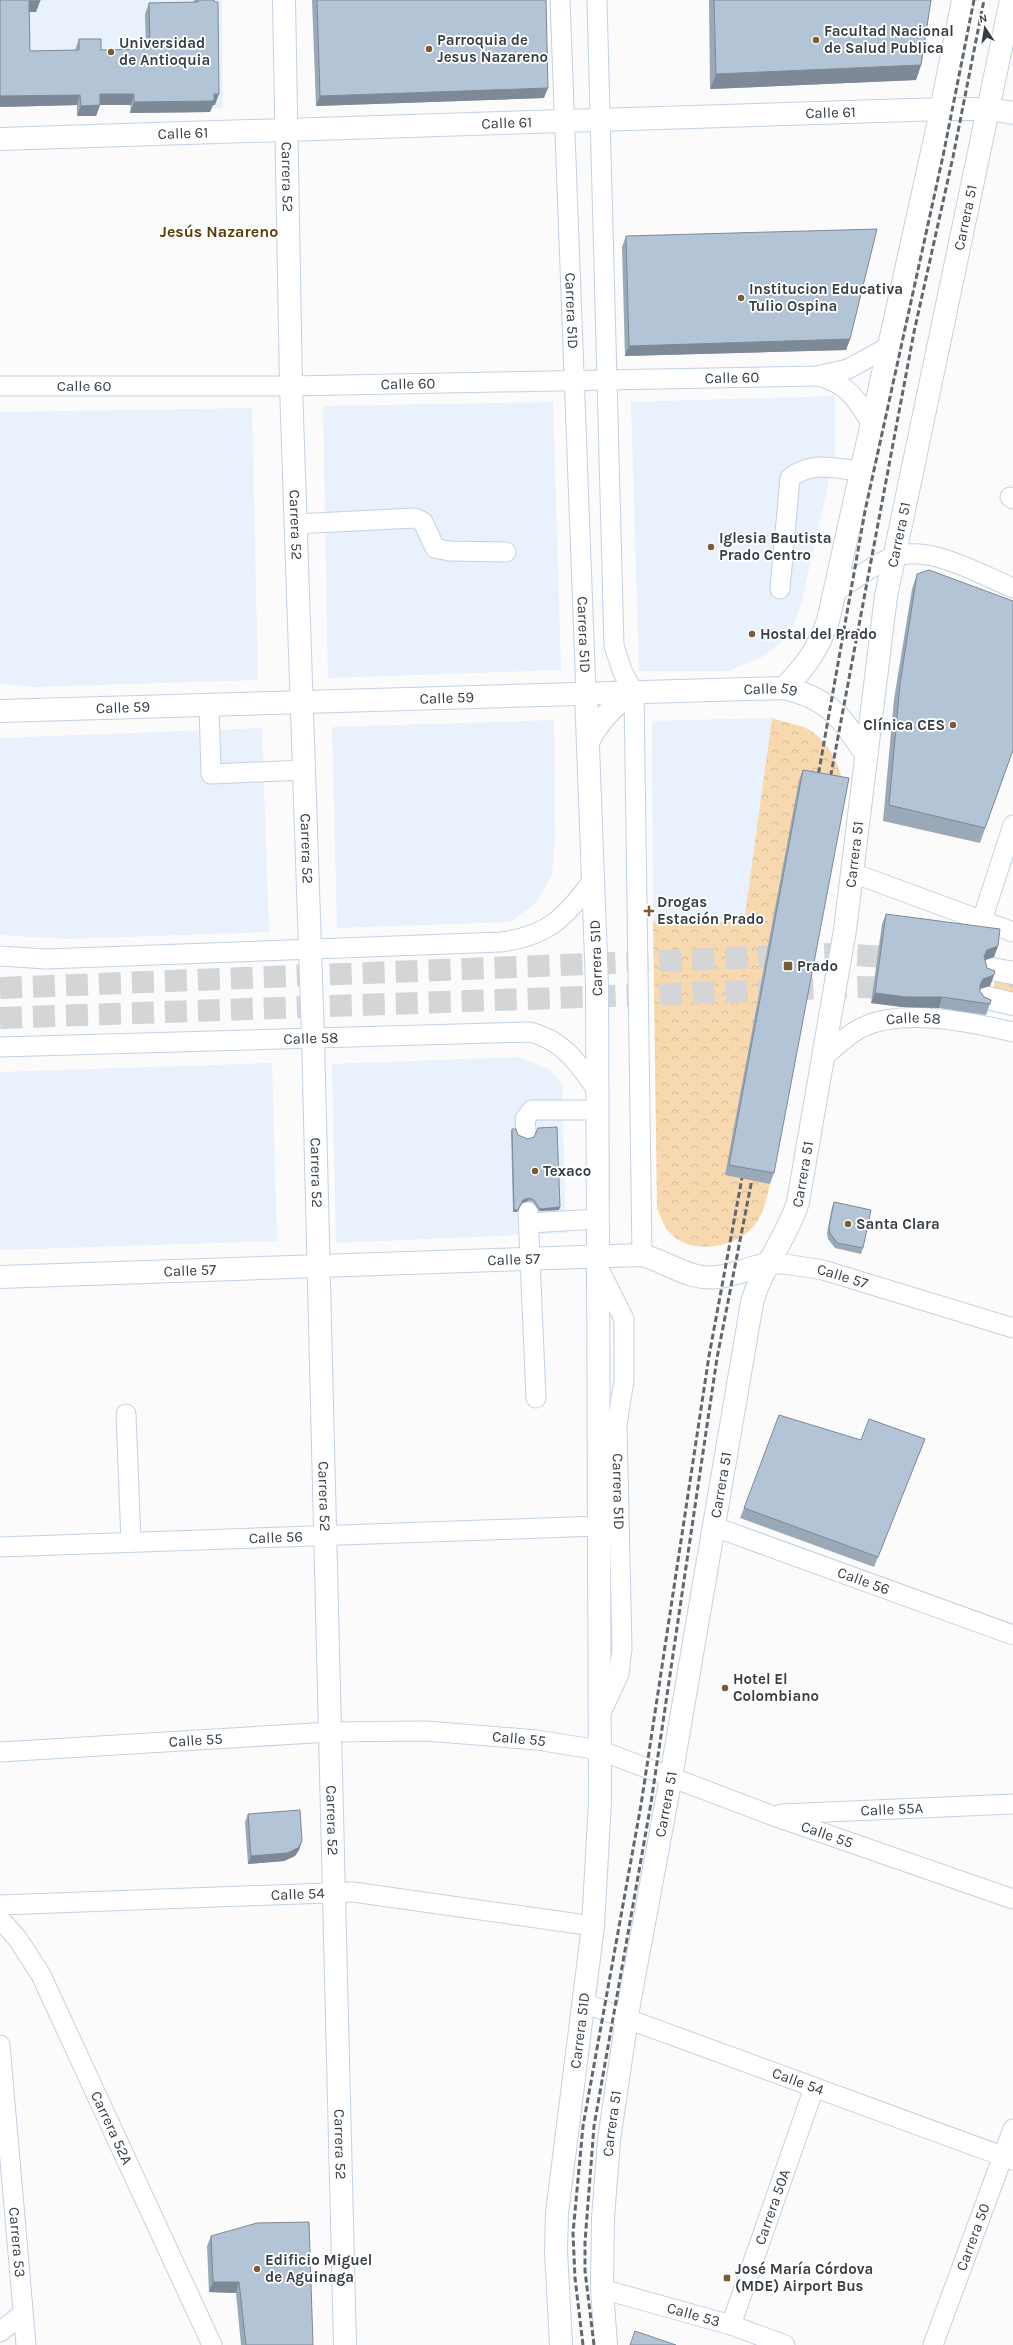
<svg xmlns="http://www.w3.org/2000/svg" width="1013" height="2345" font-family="Karla,sans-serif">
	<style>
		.built { fill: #e8f1fc }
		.grass { fill: url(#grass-tufts) }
		.park { fill: url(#park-crowns) }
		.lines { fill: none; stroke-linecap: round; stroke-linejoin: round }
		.major-tunnel { stroke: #d4d5d7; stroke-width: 22; stroke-dasharray: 22 11; stroke-linecap: butt }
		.minor-casing { stroke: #c1d2e5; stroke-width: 21 }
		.major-casing { stroke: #c1d2e5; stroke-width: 24 }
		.minor { stroke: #fff; stroke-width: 19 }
		.major { stroke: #fff; stroke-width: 22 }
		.rail { stroke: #61676c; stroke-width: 3; stroke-dasharray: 6 3; stroke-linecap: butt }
		.wall { fill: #9aa9b8 }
		.shaded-wall { fill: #7d8996 }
		.building { fill: #b3c4d6; stroke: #7d8996 }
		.poi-dot { fill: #7b5b31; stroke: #fff; stroke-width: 1.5 }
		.labels { text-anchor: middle; stroke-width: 3.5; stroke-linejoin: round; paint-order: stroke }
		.poi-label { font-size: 15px; font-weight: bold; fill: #373e45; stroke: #fff; text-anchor: start }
		.street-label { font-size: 15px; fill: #373e45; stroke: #fff }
		.neighbourhood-label { font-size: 16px; font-weight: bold; fill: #5d3c03; stroke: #fff }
	</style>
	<defs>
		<pattern id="grass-tufts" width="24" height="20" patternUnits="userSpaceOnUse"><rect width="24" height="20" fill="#f8d8af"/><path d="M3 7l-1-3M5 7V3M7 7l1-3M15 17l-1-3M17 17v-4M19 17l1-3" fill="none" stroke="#d5ba98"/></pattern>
		<pattern id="park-crowns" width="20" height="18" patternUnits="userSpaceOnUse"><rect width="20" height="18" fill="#f8d8af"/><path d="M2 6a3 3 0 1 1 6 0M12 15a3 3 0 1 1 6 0" fill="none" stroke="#d5ba98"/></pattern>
	</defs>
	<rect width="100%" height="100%" fill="#fbfbfb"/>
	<path class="built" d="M0,0h222l1,108 -12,1 -1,3h-14l-8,-7v8h-14l-1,-8h-8v8h-14l-1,-8 -7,8h-13v-8h-34v11h-19l-1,-11 -76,2z
		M835,396v58l-33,147 -12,35 -28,21 -34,14h-89l-8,-269z
		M553,402l8,268 -233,8 -5,-272z
		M252,408l6,272 -221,7 -37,-3v-272z
		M772,718l-28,204h-91l-1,-201z
		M554,720l1,115 -3,40 -16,28 -26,19 -173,6 -5,-201z
		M262,728l7,204 -202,7 -67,-4v-197z
		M518,1057l31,12 13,15 4,149 -230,10 -4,-179z
		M272,1063l5,178 -277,9v-178z"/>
	<path class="grass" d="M995,979l18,4v11l-20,-4z"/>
	<path class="park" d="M772,718c11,4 26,6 36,11 22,13 31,36 37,60l-75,395c-4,16 -7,35 -21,47 -18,17 -58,23 -77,4 -8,-8 -11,-17 -15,-27l-4,-286h91z"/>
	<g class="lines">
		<path class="major-tunnel" d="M0,988l832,-34 76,4
			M0,1018l858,-31 44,1"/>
		<g class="minor-casing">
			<g id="minor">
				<path id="s1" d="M560,0l26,693"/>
				<path d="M597,0l17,646 9,27 11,19 8,563"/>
				<path d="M818,376c31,9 37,21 53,47"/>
				<path id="s2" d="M0,386h291l526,-10 31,-7 40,-22"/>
				<path d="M1010,497l3,2"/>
				<path d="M295,524l120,-6 8,4 12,26 14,3 57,1"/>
				<path d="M780,589l10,-111c23,-18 44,-9 71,-7"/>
				<path d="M835,592c16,-10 42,-30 58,-35 37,-13 86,17 120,31"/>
				<path d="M209,705l2,69 93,-4"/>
				<path d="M853,873l160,59"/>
				<path d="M982,920l31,-95"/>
				<path d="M0,956l46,3 455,-17c47,-6 65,-25 92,-62"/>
				<path id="s3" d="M0,1047l530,-15c33,8 49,32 67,58"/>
				<path id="s4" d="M824,1057c12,-11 24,-23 39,-30 41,-19 107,-5 150,5"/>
				<path d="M526,1131l-1,-12 7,-9h66"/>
				<path d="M528,1212l8,186"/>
				<path d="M529,1223l69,-4"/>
				<path id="s5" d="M768,1264h17l38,6 190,58"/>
				<path id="s6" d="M599,1269l25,50v61l-7,45 5,224 -3,25 -19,41"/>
				<path d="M126,1414l5,128"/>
				<path id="s7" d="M715,1527l298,108"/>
				<path id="s8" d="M0,1547l599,-21"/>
				<path id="s9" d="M0,1752l330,-20 96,-1 111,9 62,10 172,65 242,84"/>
				<path id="s10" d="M781,1814l232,-10"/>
				<path id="s11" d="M0,1905l353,-13 240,34"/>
				<path id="s12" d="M0,1919l17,19 24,37 171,370"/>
				<path id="s13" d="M584,2003l429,157"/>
				<path id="s14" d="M0,2045l26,300"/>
				<path id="s15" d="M602,2289l129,36 54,20"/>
				<path id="s16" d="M731,2325l83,-237"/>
				<path d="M0,2332l22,-18"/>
				<path id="s17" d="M933,2345l80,-216"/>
			</g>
		</g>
		<g class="major-casing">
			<g id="major">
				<path id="s18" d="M284,0l7,386 22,651 32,1308"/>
				<path id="s19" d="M0,139l942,-30h47l24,4"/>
				<path d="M784,688c22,-22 33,-37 44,-67l109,-491 26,-130"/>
				<path id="s20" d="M0,711l784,-23c46,11 56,28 82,66"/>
				<path d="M588,742c11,-22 25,-37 46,-50"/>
				<path d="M992,969l21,4"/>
				<path d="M988,998l25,6"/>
				<path id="s21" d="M0,1277l642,-22c26,7 48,26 76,22 17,-2 33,-10 50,-13"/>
				<path id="s22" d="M561,2345l-5,-94 1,-38 36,-287 7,-125 -3,-816 -11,-292"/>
				<path id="s23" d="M606,2345l-4,-56 1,-71 6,-78 20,-136 42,-227 81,-474c9,-36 35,-65 46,-101l47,-272 41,-334 125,-596"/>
			</g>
		</g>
		<use href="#minor" class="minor"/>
		<use href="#major" class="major"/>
		<path class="rail" d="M817,782l48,-271 78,-355 31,-156
			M829,785l85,-453 39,-175 31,-157
			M583,2345l-8,-67 -2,-45 10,-107 58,-321 68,-449 35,-189
			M594,2345l-9,-74v-29l9,-116 57,-323 66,-445 37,-189"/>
	</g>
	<path class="wall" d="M0,0l40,1 -4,11h-7l1,39 45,-1 4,-11 22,11 45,-1 -1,-35 4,-11 45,-1v-2h20l1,105h-2l-3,7 -80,1 1,-8h-31l-4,11h-19v-11l-77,2z
		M312,0h234l-2,98 -228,8z
		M709,0h222l-10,65 -5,15 -206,9z
		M626,236l224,103 -4,11 -221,6 -3,-109z
		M917,574l96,176 -33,93 -97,-22 11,-122 18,-110z
		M803,770l-29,403 -4,11 -45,-9 74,-395z
		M886,914l112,32 -4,11 -9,3 2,8 7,7 -4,11 -10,3v2l4,6 6,7 -4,11 -47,-7 -37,-1 -31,-4 11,-79z
		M512,1129l6,6 41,75 -20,1 -6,-9 -5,-1 -6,2 -5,9h-4l-2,-80z
		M834,1202l29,46 -2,6 -26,-6 -7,-9 -1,-6 5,-26z
		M925,1439l-51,128 -134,-49 4,-10 117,-68z
		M248,1814l54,27 -3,9 -4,6 -11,5 -36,3 -3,-42z
		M211,2236l102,109h-72l-5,-52 -27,-1 -2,-46z"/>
	<path class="shaded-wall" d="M29,1h11l-4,11h-11z
		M921,65l-5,15 -206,9 6,-15z
		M548,88l-4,10 -228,8 4,-10z
		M100,94h34l-3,11h-35z
		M214,94h5l-4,11h-2l-3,7 -80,1 4,-11z
		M80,95l-3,10 -77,2v-11z
		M100,105l-4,11h-19l4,-10z
		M850,339l-4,11 -221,6 4,-10z
		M998,946l-4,11 -11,4 1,-5 3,-6z
		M994,975l-4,11 -11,3 1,-4 3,-6z
		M875,993l67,4 -3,11 -37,-1 -31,-4z
		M529,1198l-1,3 -6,2 -5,9h-4l1,-2 9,-10z
		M560,1207l-1,3 -20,1 1,-2z
		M302,1841l-3,9 -4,6 -11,5 -36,3 3,-8z
		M213,2282h26l-3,11 -27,-1z"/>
	<path class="building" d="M0,0h40v1h-11l1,50 49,-1v-11h22v11l49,-1 -1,-46 49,-1v-2h16v2h4l1,92h-5v7l-80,1v-8h-34v11l-19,1 -1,-11 -80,1z
		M317,0h229l2,88 -228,8z
		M714,0h217l-10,65 -205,9z
		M877,229l-27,110 -221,7 -3,-110z
		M929,570l84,31v149l-28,78 -96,-23 11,-121 17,-110z
		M803,770l46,8 -75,395 -45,-8z
		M886,914l114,15 -2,17 -11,4 -3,6 3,12 8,3 -1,4 -11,4 -3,6v6l4,6 7,3 -1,4 -48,-7h-36l-31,-4z
		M557,1127l3,80 -20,2 -6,-9 -5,-2 -6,2 -5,10h-4l-2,-81h4l2,6 10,4 6,-2 4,-9z
		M834,1202l37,8 -8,38 -26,-5 -7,-10 -1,-6z
		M779,1415l82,25 8,-21 56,20 -47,118 -134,-49z
		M300,1810l2,31 -4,7 -11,5 -36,3 -3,-42z
		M309,2222l4,123h-67l-7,-63h-26l-2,-46 46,-13z
		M635,2331l41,14h-46z"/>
	<g class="poi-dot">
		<circle cx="816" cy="40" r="4"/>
		<circle cx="429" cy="49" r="4"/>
		<circle cx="111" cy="52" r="4"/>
		<circle cx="741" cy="298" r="4"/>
		<circle cx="711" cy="547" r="4"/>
		<circle cx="752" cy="634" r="4"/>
		<circle cx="953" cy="725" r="4"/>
		<path d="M647 905h4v4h4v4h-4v4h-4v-4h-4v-4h4z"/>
		<rect x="783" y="961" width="10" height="10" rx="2"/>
		<circle cx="535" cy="1171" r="4"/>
		<circle cx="848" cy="1224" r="4"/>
		<circle cx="725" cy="1688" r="4"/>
		<circle cx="257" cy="2269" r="4"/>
		<rect x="723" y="2274" width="8" height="8" rx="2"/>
	</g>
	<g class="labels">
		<g class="poi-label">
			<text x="824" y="36">Facultad Nacional<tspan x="824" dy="17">de Salud Publica</tspan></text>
			<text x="437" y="45">Parroquia de<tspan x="437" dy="17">Jesus Nazareno</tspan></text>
			<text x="119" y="48">Universidad<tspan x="119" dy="17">de Antioquia</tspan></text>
			<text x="749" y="294">Institucion Educativa<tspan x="749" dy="17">Tulio Ospina</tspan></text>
			<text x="719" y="543">Iglesia Bautista<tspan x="719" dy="17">Prado Centro</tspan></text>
			<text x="760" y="639">Hostal del Prado</text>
			<text x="945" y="730" text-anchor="end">Clínica CES</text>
			<text x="657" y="907">Drogas<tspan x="657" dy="17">Estación Prado</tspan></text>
			<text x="797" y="971">Prado</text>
			<text x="543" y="1176">Texaco</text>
			<text x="856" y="1229">Santa Clara</text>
			<text x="733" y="1684">Hotel El<tspan x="733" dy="17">Colombiano</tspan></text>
			<text x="265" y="2265">Edificio Miguel<tspan x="265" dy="17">de Aguinaga</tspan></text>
			<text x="735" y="2274">José María Córdova<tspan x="735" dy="17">(MDE) Airport Bus</tspan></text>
		</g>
		<g class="street-label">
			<text dy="5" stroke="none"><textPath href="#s19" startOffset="831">Calle 61</textPath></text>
			<text dy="5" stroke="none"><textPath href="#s19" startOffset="507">Calle 61</textPath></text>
			<text dy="5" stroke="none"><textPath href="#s19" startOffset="183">Calle 61</textPath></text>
			<text dy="5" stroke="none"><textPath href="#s18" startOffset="177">Carrera 52</textPath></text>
			<text dy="5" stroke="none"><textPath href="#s23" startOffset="2165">Carrera 51</textPath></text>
			<text dy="5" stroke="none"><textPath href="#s1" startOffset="311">Carrera 51D</textPath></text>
			<text dy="5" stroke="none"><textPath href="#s2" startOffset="732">Calle 60</textPath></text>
			<text dy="5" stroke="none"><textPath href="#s2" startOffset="408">Calle 60</textPath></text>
			<text dy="5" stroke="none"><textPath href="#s2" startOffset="84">Calle 60</textPath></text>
			<text dy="5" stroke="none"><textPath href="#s18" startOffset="525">Carrera 52</textPath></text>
			<text dy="5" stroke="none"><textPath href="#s23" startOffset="1841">Carrera 51</textPath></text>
			<text dy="5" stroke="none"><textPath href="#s1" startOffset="635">Carrera 51D</textPath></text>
			<text dy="5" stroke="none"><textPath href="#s20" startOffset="771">Calle 59</textPath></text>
			<text dy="5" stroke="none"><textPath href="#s20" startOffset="447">Calle 59</textPath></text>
			<text dy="5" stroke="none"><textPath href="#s20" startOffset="123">Calle 59</textPath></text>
			<text dy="5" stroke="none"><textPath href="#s18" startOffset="849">Carrera 52</textPath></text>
			<text dy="5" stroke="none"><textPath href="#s23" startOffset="1518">Carrera 51</textPath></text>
			<text transform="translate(596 958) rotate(-92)" y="5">Carrera 51D</text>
			<text dy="5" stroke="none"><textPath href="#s4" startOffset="101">Calle 58</textPath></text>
			<text dy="5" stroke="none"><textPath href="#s3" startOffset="311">Calle 58</textPath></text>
			<text dy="5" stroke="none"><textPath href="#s18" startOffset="1173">Carrera 52</textPath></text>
			<text dy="5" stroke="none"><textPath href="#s23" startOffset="1194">Carrera 51</textPath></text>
			<text dy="5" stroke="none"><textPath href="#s21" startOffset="514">Calle 57</textPath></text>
			<text dy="5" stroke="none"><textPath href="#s21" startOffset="190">Calle 57</textPath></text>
			<text dy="5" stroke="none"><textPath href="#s5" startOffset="76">Calle 57</textPath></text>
			<text dy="5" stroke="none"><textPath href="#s23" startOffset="870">Carrera 51</textPath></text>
			<text dy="5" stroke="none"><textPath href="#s6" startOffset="229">Carrera 51D</textPath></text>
			<text dy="5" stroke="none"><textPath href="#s18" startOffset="1497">Carrera 52</textPath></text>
			<text dy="5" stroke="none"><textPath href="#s8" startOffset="276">Calle 56</textPath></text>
			<text dy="5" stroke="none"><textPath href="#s7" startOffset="158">Calle 56</textPath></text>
			<text dy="5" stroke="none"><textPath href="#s9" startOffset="520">Calle 55</textPath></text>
			<text dy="5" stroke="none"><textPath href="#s9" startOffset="196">Calle 55</textPath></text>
			<text dy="5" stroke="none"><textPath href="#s23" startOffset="546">Carrera 51</textPath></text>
			<text dy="5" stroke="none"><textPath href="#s10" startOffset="111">Calle 55A</textPath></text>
			<text dy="5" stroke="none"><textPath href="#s18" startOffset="1821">Carrera 52</textPath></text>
			<text dy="5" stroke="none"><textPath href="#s9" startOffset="844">Calle 55</textPath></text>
			<text dy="5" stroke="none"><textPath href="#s11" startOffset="298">Calle 54</textPath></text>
			<text dy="5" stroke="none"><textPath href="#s22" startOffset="316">Carrera 51D</textPath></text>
			<text dy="5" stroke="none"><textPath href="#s13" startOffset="228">Calle 54</textPath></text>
			<text dy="5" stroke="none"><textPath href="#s23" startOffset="222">Carrera 51</textPath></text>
			<text dy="5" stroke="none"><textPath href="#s12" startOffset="238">Carrera 52A</textPath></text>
			<text dy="5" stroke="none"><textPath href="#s18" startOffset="2145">Carrera 52</textPath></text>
			<text dy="5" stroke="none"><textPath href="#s16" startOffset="125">Carrera 50A</textPath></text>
			<text dy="5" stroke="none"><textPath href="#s17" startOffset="115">Carrera 50</textPath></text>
			<text dy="5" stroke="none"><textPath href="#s14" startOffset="198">Carrera 53</textPath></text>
			<text dy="5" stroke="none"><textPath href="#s15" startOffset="95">Calle 53</textPath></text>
		</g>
		<g class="neighbourhood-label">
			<text x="219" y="237">Jesús Nazareno</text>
		</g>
	</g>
	<g transform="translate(985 28) rotate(348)" stroke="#ffffff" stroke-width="3" paint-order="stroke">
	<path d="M0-3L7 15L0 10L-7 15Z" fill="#373e45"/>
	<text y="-6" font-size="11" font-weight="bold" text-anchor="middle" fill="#373e45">N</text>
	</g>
</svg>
